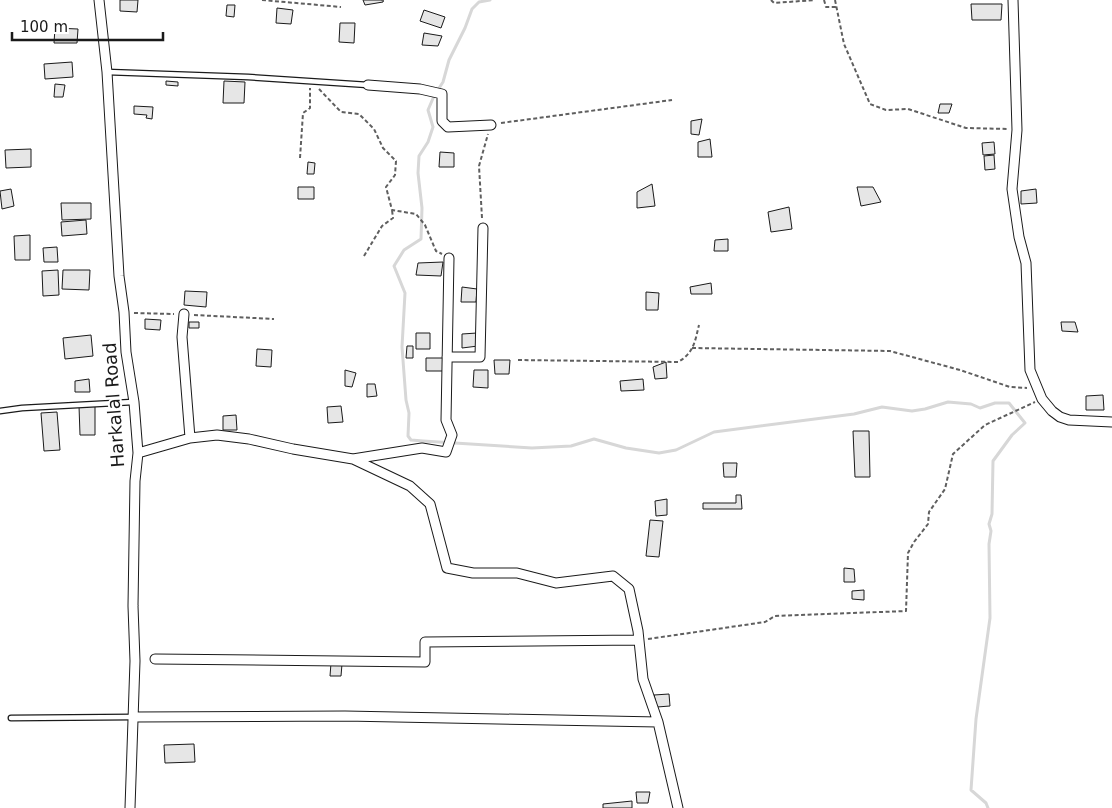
<svg xmlns="http://www.w3.org/2000/svg" width="1112" height="808" font-family="'DejaVu Sans',sans-serif">
	<style>
		.lines { fill: none; stroke-linecap: round; stroke-linejoin: round }
		.stream { stroke: #d7d7d7; stroke-width: 3 }
		.building { fill: #e6e6e6; stroke: #1a1a1a }
		.service-casing { stroke: #1a1a1a; stroke-width: 7 }
		.minor-casing { stroke: #1a1a1a; stroke-width: 11 }
		.path { stroke: #5f5f5f; stroke-width: 2; stroke-dasharray: 4 2.5; stroke-linecap: butt }
		.service { stroke: #fff; stroke-width: 4.5 }
		.minor { stroke: #fff; stroke-width: 9 }
		.labels { text-anchor: middle; stroke-width: 4; stroke-linejoin: round; paint-order: stroke }
		.street-label { font-size: 18px; fill: #1a1a1a; stroke: #fff }
	</style>
	<rect width="100%" height="100%" fill="#fff"/>
	<g class="lines">
		<path class="stream" d="M490,0l-11,2 -7,7 -7,19 -16,32 -6,22 -9,14 -6,14 5,17 -5,15 -9,14 -1,17 4,35 -1,31 -17,11 -10,16 11,27 -3,54 4,53 3,13 -1,23 3,4 12,1 109,7 39,-2 23,-7 32,9 33,5 17,-3 38,-18 140,-18 28,-7 30,4 13,-2 23,-7 23,2 9,4 15,-5h14l16,20 -13,12 -19,26 -1,53 -3,10 2,7 -2,13 1,74 -14,101 -5,71 15,13 2,5"/>
	</g>
	<path class="building" d="M120,0h18l-1,12 -17,-1z
		M363,0h19l1,2 -18,3z
		M971,4h31l-1,16h-29z
		M227,5h8l-1,12 -8,-1z
		M277,8l16,2 -2,14 -15,-1z
		M424,10l21,7 -4,11 -21,-7z
		M340,23h15l-1,20 -15,-1z
		M55,28l23,1 -1,14h-23z
		M424,33l18,3 -4,10 -16,-1z
		M72,62l1,15 -28,2 -1,-15z
		M166,81l12,1v4l-12,-1z
		M224,81l21,1 -1,21h-21z
		M55,84l10,1 -2,12h-9z
		M940,104h12l-3,9h-11z
		M134,106l19,1 -1,12 -6,-1 1,-3 -13,-1z
		M702,119l-3,16 -8,-1v-13z
		M710,139l2,18h-14v-15z
		M994,142l1,12 -12,1 -1,-12z
		M31,149v18l-25,1 -1,-18z
		M440,152l14,1v14h-15z
		M994,155l1,14 -10,1 -1,-14z
		M308,162l7,1 -1,11h-7z
		M652,184l3,22 -18,2v-16z
		M298,187h16v12h-16z
		M857,187h16l8,15 -20,4z
		M11,189l3,17 -12,3 -2,-18z
		M1036,189l1,14 -16,1v-13z
		M61,203h30v16l-29,1z
		M789,207l3,22 -21,3 -3,-20z
		M86,220l1,14 -25,2 -1,-14z
		M30,235v25h-15l-1,-24z
		M728,239v12h-14l1,-11z
		M57,247l1,15h-14l-1,-14z
		M443,262l-2,14 -25,-1 2,-12z
		M58,270l1,25 -16,1 -1,-25z
		M63,270h27l-1,20 -27,-1z
		M711,283l1,11h-21l-1,-7z
		M462,287l15,2 -1,13h-15z
		M185,291l22,1 -1,15 -22,-2z
		M646,292l13,1 -1,17h-12z
		M145,319l16,1 -1,10 -15,-1z
		M189,322h10v6h-10z
		M1061,322h14l3,10 -16,-1z
		M416,333h14v16h-14z
		M477,333l1,13 -16,2v-14z
		M91,335l2,21 -28,3 -2,-21z
		M407,346h6v12h-7z
		M257,349l15,1 -1,17 -15,-1z
		M426,358h20l-1,13h-19z
		M494,360h16l-1,14h-14z
		M666,362l1,16 -12,1 -2,-12z
		M345,370l11,3 -4,14 -7,-1z
		M474,370h14v18l-15,-1z
		M89,379l1,13h-15v-11z
		M643,379l1,11 -23,1 -1,-10z
		M367,384h8l2,12 -10,1z
		M1103,395l1,15h-18v-14z
		M79,406h16v29h-15z
		M341,406l2,16 -15,1 -1,-16z
		M57,412l3,38 -16,1 -3,-38z
		M236,415l1,15h-14v-14z
		M853,431h16l1,46h-15z
		M723,463h14l-1,14h-12z
		M736,495h5l1,14h-39v-6h33z
		M667,499v16l-11,1 -1,-15z
		M650,520l13,1 -4,36 -13,-1z
		M844,568l10,1 1,13h-11z
		M864,590v10l-12,-1v-8z
		M331,663l11,1 -1,12h-11z
		M669,694l1,12 -13,1 -3,-12z
		M194,744l1,18 -30,1 -1,-18z
		M636,792h14l-2,11h-11z
		M632,801v7h-29v-4z"/>
	<g class="lines">
		<g class="service-casing">
			<path id="service" d="M107,72l141,5 120,8
				M0,411l22,-3 111,-6
				M11,718l122,-1"/>
		</g>
		<g class="minor-casing">
			<path id="minor" d="M99,0l8,72 12,204 5,36 2,40 8,50 4,51 -3,28 -2,125 2,55 -5,147
				M1013,0l4,130 -5,59 7,48 7,26 4,107 12,29 10,12 8,6 9,3 43,2
				M368,85l52,4 22,5v27l6,6 43,-2
				M184,314l-2,23 8,101
				M447,357h33l3,-129
				M138,453l52,-15 27,-3 32,4 44,10 60,10 57,27 20,18 17,64 26,5h44l39,10 57,-7 16,13 9,42 5,48 15,43 20,86
				M353,459l69,-11 24,4 6,-17 -6,-15 3,-162
				M155,659l270,3v-20l214,-2
				M133,717l212,-1 313,6"/>
		</g>
		<path class="path" d="M262,0l79,7
			M383,0v2
			M771,0l3,3 41,-3
			M824,0l2,7h10
			M835,0l9,44 26,60 16,6 22,-1 58,19 42,1
			M319,89l22,23 18,2 15,15 9,19 13,13 -1,14 -9,12 6,23 24,4 9,11 11,26 6,3
			M501,123l171,-23
			M300,158l3,-45 7,-5v-20
			M482,218l-3,-52 9,-32
			M364,256l18,-30 11,-8 -1,-8
			M134,313l40,1
			M194,315l80,4
			M692,348l198,3 70,19 50,17 17,1
			M518,360l160,2c16,-9 17,-21 21,-37
			M648,639l117,-17 10,-6 131,-5 2,-58 6,-11 14,-18 1,-12 16,-23 8,-35 32,-29 50,-23"/>
		<use href="#service" class="service"/>
		<use href="#minor" class="minor"/>
	</g>
	<g class="labels">
		<g class="street-label">
			<text transform="translate(114 405) rotate(-94)" y="6">Harkalal Road</text>
		</g>
	</g>
	<path d="M12 32v8h151v-8" fill="none" stroke="#1a1a1a" stroke-width="2.5"/>
	<text x="20" y="32" font-size="15" fill="#1a1a1a" stroke="#ffffff" stroke-width="4" paint-order="stroke">100 m</text>
</svg>
